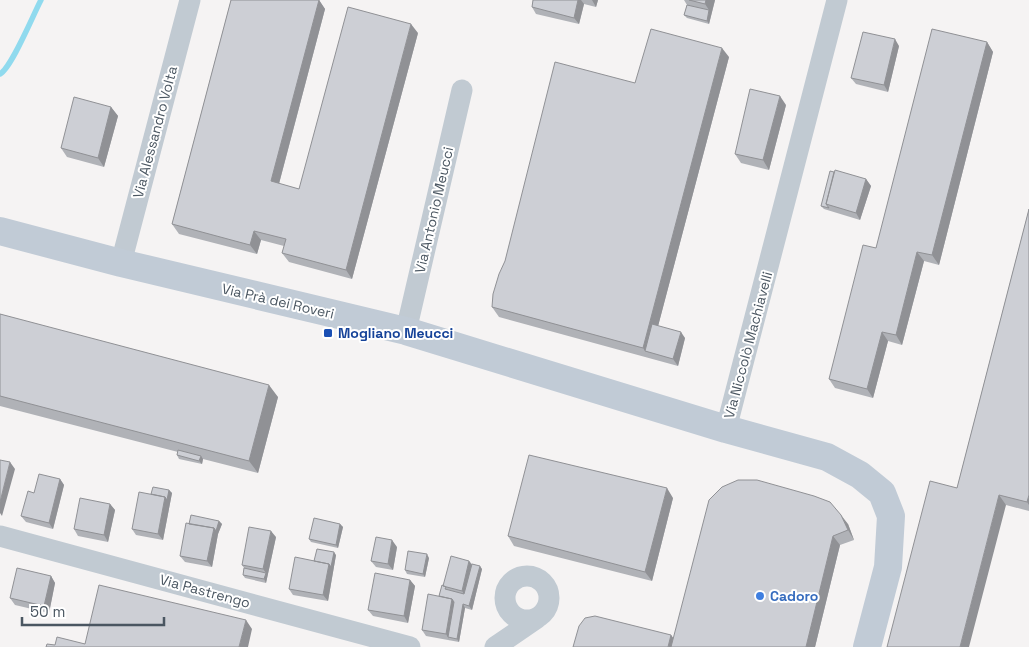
<svg xmlns="http://www.w3.org/2000/svg" width="1029" height="647" font-family="'Space Grotesk',sans-serif">
	<style>
		.lines { fill: none; stroke-linecap: round; stroke-linejoin: round }
		.stream { stroke: #90daee; stroke-width: 5.5 }
		.minor { stroke: #c1cad2; stroke-width: 21 }
		.secondary { stroke: #c1cbd6; stroke-width: 28 }
		.wall { fill: #b0b2b7 }
		.shaded-wall { fill: #909195 }
		.building { fill: #cdcfd5; stroke: #909195 }
		.transit-dot { fill: #1a4fb4; stroke: #fff; stroke-width: 2 }
		.shop-dot { fill: #3f7fe0; stroke: #fff; stroke-width: 2 }
		.labels { text-anchor: middle; stroke-width: 4; stroke-linejoin: round; paint-order: stroke }
		.street-label { font-size: 14px; fill: #4a5661; stroke: #fff }
		.transit-label { font-size: 14px; font-weight: bold; fill: #164399; stroke: #fff; text-anchor: start }
		.shop-label { font-size: 14px; font-weight: bold; fill: #366cbe; stroke: #fff; text-anchor: start }
	</style>
	<rect width="100%" height="100%" fill="#f5f3f3"/>
	<g class="lines">
		<path class="stream" d="M0,74c12,-7 33,-59 41,-74"/>
		<path class="minor" d="M121,263l69,-263
			M406,331l56,-241
			M726,429l111,-429
			M0,536l410,111
			M505 598a22 22 0 1 1 44 0a22 22 0 1 1-44 0Z
			M495,647l42,-29"/>
		<path class="secondary" d="M0,231l121,32 285,68 320,98 101,28 33,18 22,18 9,23 -3,51 -21,80"/>
	</g>
	<path class="wall" d="M231,0h88l6,9 -46,175 20,5 119,-156 -66,246 -63,-17 -7,-9 2,-7 -23,-6 -4,14 -78,-20 -7,-10z
		M533,0h65l-2,7 -12,-3 -5,20 -43,-10 -4,-7z
		M684,0h31l-6,24 -22,-6 -3,-3 3,-10z
		M987,42l6,10 -54,213 -15,-4 -22,84 -14,-4 -15,57 -38,-10 -6,-9 47,-131z
		M899,46l-11,46 -32,-8 -5,-6z
		M729,57l-71,269 27,12 -7,28 -179,-49 -7,-10 143,-224z
		M786,105l-17,65 -28,-7 -6,-9z
		M111,107l7,9 -14,51 -37,-10 -6,-9z
		M866,179l5,7 -11,34 -36,-11 -3,-3z
		M1029,209v302l-23,-6 -49,-17z
		M0,314l278,83 -20,76 -55,-14 -1,5 -23,-5 -2,-4 1,-3 -178,-46z
		M60,479l4,6 -11,44 -27,-7 -5,-6 13,-23z
		M169,490l3,3 -9,47 -27,-5 -4,-6 19,-35z
		M673,498l-21,83 -138,-35 -6,-10z
		M110,504l5,6 -7,32 -30,-6 -4,-7z
		M219,521l3,3 -4,10 -6,33 -27,-5 -5,-6z
		M340,524l3,3 -5,21 -27,-6 -2,-3z
		M848,524l6,16 -14,5 -25,102h-242l98,-12 2,3z
		M276,537l-10,46 -21,-5 -2,-3 1,-7 -2,-3z
		M397,547l-4,23 -17,-3 -5,-6z
		M336,555l-8,46 -35,-6 -4,-6 25,-28z
		M429,558l-4,19 -18,-3 -2,-4z
		M469,561l3,3 10,5 -10,41 -7,-2 -6,34 -33,-6 -4,-6 17,-34 4,-11z
		M51,576l4,7 -6,30 -34,-8 -5,-7z
		M410,580l5,6 -7,37 -35,-7 -5,-6z"/>
	<path class="shaded-wall" d="M319,0l6,9 -48,182 -6,-10z
		M578,0h3l3,4 -5,20 -5,-6z
		M592,0h6l-2,7z
		M706,0h9l-6,24 -2,-3 2,-11 -4,-6z
		M411,24l7,9 -66,246 -6,-9z
		M895,39l4,7 -11,46 -4,-7z
		M987,42l6,10 -54,213 -7,-10z
		M722,48l7,9 -78,296 -6,-2 -2,-3z
		M780,96l6,9 -17,65 -6,-10z
		M111,107l7,9 -14,51 -6,-9z
		M866,179l5,7 -11,34 -4,-7z
		M254,231l7,9 -4,14 -7,-9z
		M917,252l7,9 -22,84 -6,-10z
		M681,332l4,6 -7,28 -5,-7z
		M882,332l6,9 -15,57 -6,-9z
		M269,385l9,12 -20,76 -9,-12z
		M201,456l2,3 -1,5 -3,-3z
		M10,462l5,7 -13,47 -2,-3v-11z
		M60,479l4,6 -11,44 -4,-6z
		M667,488l6,10 -21,83 -7,-9z
		M169,490l3,3 -9,47 -5,-6 7,-37z
		M999,495l7,10 -37,142h-9z
		M1029,495v10l-2,-3z
		M110,504l5,6 -7,32 -4,-7z
		M841,515l7,9 6,16 -6,-10z
		M219,521l3,3 -4,10 -6,33 -5,-6 7,-33z
		M340,524l3,3 -5,21 -2,-3z
		M271,531l5,6 -10,46 -2,-4 2,-6 -3,-4z
		M833,536l7,9 -25,102h-9z
		M392,540l5,7 -4,23 -5,-6z
		M334,552l2,3 -8,46 -5,-6 6,-31z
		M427,554l2,4 -4,19 -2,-3z
		M469,561l5,7 -8,29 -4,-6z
		M480,566l2,3 -10,41 -3,-4z
		M51,576l4,7 -6,30 -5,-7z
		M410,580l5,6 -7,37 -4,-7z
		M452,599l5,6 -9,32 2,4 -4,-7z
		M463,604l2,4 -6,34 -2,-3z
		M246,620l6,9 -4,18h-9z
		M671,635l9,12h-12z"/>
	<path class="building" d="M231,0h88l-48,181 28,8 49,-182 63,17 -65,246 -64,-17 4,-14 -32,-8 -4,14 -78,-21z
		M533,0h45l-4,18 -42,-11z
		M689,0h17l-1,4z
		M687,5l22,5 -2,11 -23,-6z
		M651,29l71,19 -79,300 -151,-41 1,-13 6,-20 6,-13 50,-199 80,21z
		M932,29l55,13 -55,213 -15,-3 -21,83 -14,-3 -15,57 -38,-10 34,-134 13,3z
		M863,32l32,7 -11,46 -33,-7z
		M750,89l30,7 -17,64 -28,-6z
		M74,97l37,10 -13,51 -37,-10z
		M835,170l31,9 -10,34 -30,-9z
		M830,171l4,1 -8,32 3,4 -8,-2z
		M1029,209v286l-2,7 -28,-7 -39,152h-73l43,-166 27,7z
		M0,314l269,71 -20,76 -249,-65z
		M652,324l29,8 -8,27 -28,-8z
		M178,450l23,6 -2,5 -22,-6z
		M529,455l138,33 -22,84 -137,-36z
		M0,460l10,2 -10,40z
		M39,474l21,5 -11,44 -28,-7 7,-25 6,2z
		M738,480h19l57,16 16,6 11,13 7,15 -15,6 -27,111h-135l38,-147 13,-13z
		M153,487l16,3 -2,10 -2,-3 -14,-3z
		M139,492l26,5 -7,37 -26,-5z
		M80,498l30,6 -6,31 -30,-6z
		M191,515l28,6 -3,10 -2,-3 -25,-4z
		M314,518l26,6 -4,21 -27,-6z
		M186,523l28,5 -7,33 -27,-5z
		M249,527l22,4 -8,38 -21,-4z
		M376,537l16,3 -4,24 -17,-3z
		M317,549l17,3 -3,15 -2,-3 -15,-3z
		M408,551l19,3 -4,20 -18,-4z
		M451,556l18,5 -7,30 -19,-5z
		M295,557l34,7 -6,31 -34,-6z
		M472,564l8,2 -11,40 -6,-2 -6,35 -9,-2 6,-35 -2,-3 -13,-3 3,-11 4,2 -1,2 19,5z
		M17,568l34,8 -7,30 -34,-8z
		M244,568l22,5 -2,6 -21,-4z
		M375,573l35,7 -6,36 -36,-6z
		M99,585l147,35 -7,27h-193l1,-3 8,1 2,-8 28,7z
		M428,594l24,5 -6,35 -24,-4z
		M595,616l76,19 -3,12h-95l6,-21 6,-8z"/>
	<rect class="transit-dot" x="323" y="328" width="10" height="10" rx="2.5"/>
	<circle class="shop-dot" cx="760" cy="596" r="5"/>
	<g class="labels">
		<g class="street-label">
			<text transform="translate(155 132) rotate(-75)" y="5">Via Alessandro Volta</text>
			<text transform="translate(434 210) rotate(-77)" y="5">Via Antonio Meucci</text>
			<text transform="translate(278 301) rotate(13)" y="5">Via Prà dei Roveri</text>
			<text transform="translate(748 345) rotate(-75)" y="5">Via Niccolò Machiavelli</text>
			<text transform="translate(205 591) rotate(15)" y="5">Via Pastrengo</text>
		</g>
		<g class="transit-label">
			<text x="338" y="338">Mogliano Meucci</text>
		</g>
		<g class="shop-label">
			<text x="770" y="601">Cadoro</text>
		</g>
	</g>
	<path d="M22 617v8h142v-8" fill="none" stroke="#4a5661" stroke-width="2.5"/>
	<text x="30" y="617" font-size="15" fill="#4a5661" stroke="#ffffff" stroke-width="4" paint-order="stroke">50 m</text>
</svg>
